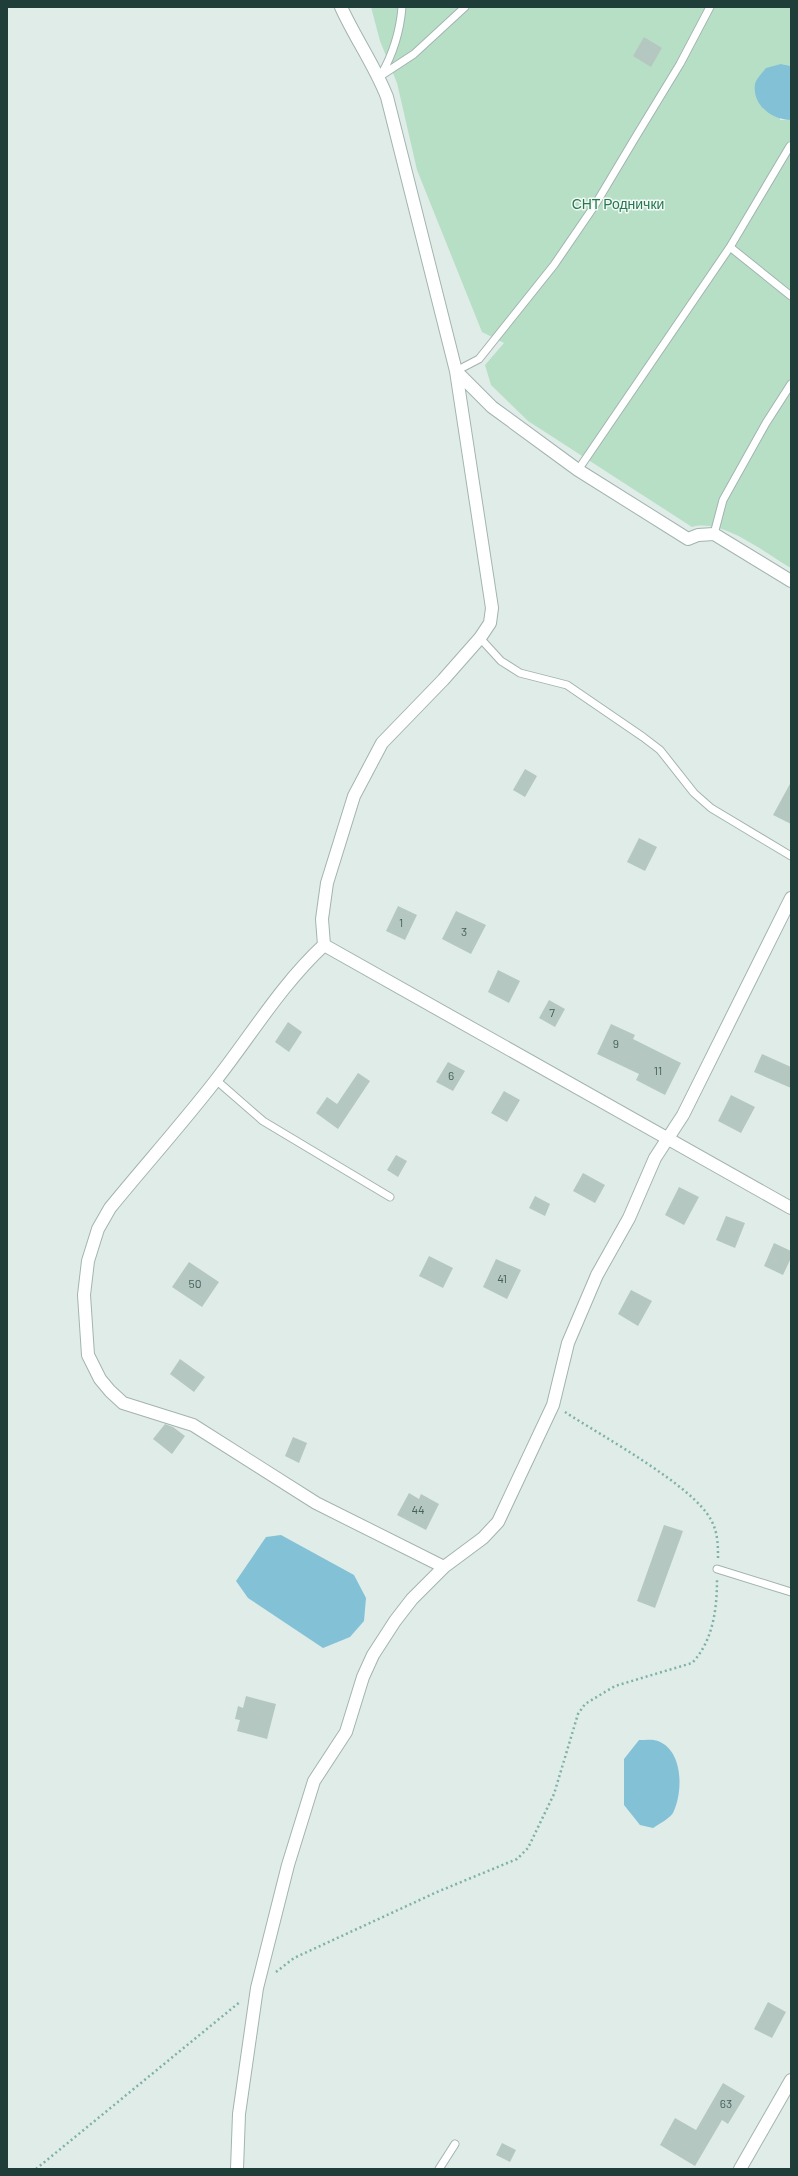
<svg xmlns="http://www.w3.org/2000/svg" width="798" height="2176" font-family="Barlow,sans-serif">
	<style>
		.green { fill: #b7dfc6 }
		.water { fill: #83c1d6 }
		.building { fill: #b5c7c1 }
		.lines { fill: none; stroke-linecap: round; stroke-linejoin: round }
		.service-casing { stroke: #a2b4b0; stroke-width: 9 }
		.minor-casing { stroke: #a2b4b0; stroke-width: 14 }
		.path { stroke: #7eb2a7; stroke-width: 2.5; stroke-dasharray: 2 3; stroke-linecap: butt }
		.service { stroke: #fff; stroke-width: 7 }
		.minor { stroke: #fff; stroke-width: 12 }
		.labels { text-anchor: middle; stroke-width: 3; stroke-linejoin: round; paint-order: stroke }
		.number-label { font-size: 12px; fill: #44605b }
		.park-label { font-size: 14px; fill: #26784e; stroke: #f1f8f5 }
	</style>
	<rect width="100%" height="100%" fill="#e0ece8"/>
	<path class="green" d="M371,7h420v59l-10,-2 -1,56h11v448c-26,-15 -69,-50 -99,-41l-164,-106 -37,-36 -6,-20 19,-22 -22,-11 -65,-162 -20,-87 -17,-42z"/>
	<path class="water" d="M781,64l10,2v54c-19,0 -39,-15 -36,-36 1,-5 8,-12 11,-16z
		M281,1535l73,40 12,23 -2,23 -14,16 -27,11 -75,-50 -12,-17 30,-44z
		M639,1740c6,0 14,-1 19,1 26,10 25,52 15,72 -4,6 -14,11 -20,15l-13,-3 -16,-20v-46z"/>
	<path class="building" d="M644,37l18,11 -11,19 -18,-11z
		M525,769l12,7 -12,21 -12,-7z
		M791,782v42l-18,-9z
		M639,838l18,9 -12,24 -18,-9z
		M398,906l19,9 -12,25 -19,-9z
		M456,911l30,14 -15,29 -29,-15z
		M498,970l22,11 -11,22 -21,-11z
		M549,1000l16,9 -10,18 -16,-9z
		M288,1022l14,10 -13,20 -14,-10z
		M611,1024l24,11 -2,4 48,24 -16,32 -29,-15 3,-6 -42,-20z
		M762,1054l29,13v21l-37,-16z
		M448,1062l17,9 -12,20 -17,-9z
		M358,1073l12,8 -32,48 -22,-16 11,-16 10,7z
		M504,1091l16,9 -13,22 -16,-9z
		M731,1095l24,12 -14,26 -23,-12z
		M396,1155l11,6 -9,16 -11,-7z
		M583,1173l22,12 -10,18 -22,-12z
		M679,1187l20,10 -15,28 -19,-10z
		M535,1196l15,8 -5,12 -16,-8z
		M726,1216l19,7 -10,25 -19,-8z
		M774,1243l17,8v7l-8,17 -19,-9z
		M429,1256l24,12 -10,20 -24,-12z
		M496,1259l25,11 -14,29 -24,-12z
		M189,1262l30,20 -17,25 -30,-20z
		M631,1290l21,11 -14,25 -20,-12z
		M180,1359l25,18 -11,15 -24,-18z
		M165,1424l8,3 12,9 -13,18 -19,-15z
		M293,1437l14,6 -8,20 -14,-7z
		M409,1493l10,6 2,-5 18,10 -13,26 -29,-15z
		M664,1525l19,6 -28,77 -18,-7z
		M246,1696l30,8 -9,35 -30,-8 3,-11 -5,-1 3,-13 5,2z
		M768,2002l18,10 -14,26 -18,-9z
		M723,2083l22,13 -17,28 -6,-4 -27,46 -35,-21 15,-27 21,12z
		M502,2143l14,7 -6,12 -14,-7z"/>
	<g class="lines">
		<g class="service-casing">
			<path id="service" d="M381,75c12,-21 19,-43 21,-68
				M379,77l35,-23 51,-47
				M730,247l61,49
				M456,371l23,-12 75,-94 41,-60 40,-67 45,-74 30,-57
				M578,470l152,-223 60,-101
				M714,534l9,-34 43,-77 25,-39
				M480,638l21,23 19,12 47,12 76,52 17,13 34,43 17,15 80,48
				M216,1080l47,41 127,76
				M717,1569l74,23
				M439,2169l16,-25"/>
		</g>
		<g class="minor-casing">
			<path id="minor" d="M456,371l36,36 86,63 110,69 10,-4 16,-1 77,47
				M324,945l-2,-26 5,-36 27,-87 28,-53 61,-63 37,-42 10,-15 2,-15 -36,-237 -69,-274c-12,-31 -32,-59 -46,-90
				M324,945c-43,40 -72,89 -108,135 -34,44 -71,85 -106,128l-12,21 -10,32 -4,34 4,60 12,24 10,12 13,12 70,22 123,78 128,64
				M324,945l467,263
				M237,2169l2,-55 18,-126 31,-123 26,-84 32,-49 17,-55 10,-22 22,-34 17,-22 32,-32 39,-29 15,-16 55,-117 15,-62 29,-68 32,-57 26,-60 28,-43 108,-217
				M740,2169l51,-89"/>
		</g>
		<path class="path" d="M565,1412c35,23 129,74 146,108 7,12 7,26 7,39
			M276,1972l18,-14 143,-66 80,-33 11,-11 26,-54 24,-80 7,-10 30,-18 77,-23c21,-22 25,-54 25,-83
			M36,2169l205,-168"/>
		<use href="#service" class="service"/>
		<use href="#minor" class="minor"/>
	</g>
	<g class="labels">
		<g class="number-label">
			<text x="401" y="927">1</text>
			<text x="464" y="936">3</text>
			<text x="552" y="1017">7</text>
			<text x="616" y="1048">9</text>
			<text x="658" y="1075">11</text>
			<text x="451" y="1080">6</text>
			<text x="502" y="1283">41</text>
			<text x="195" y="1288">50</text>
			<text x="418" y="1514">44</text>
			<text x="726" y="2108">63</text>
		</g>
		<g class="park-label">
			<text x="618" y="209">СНТ Роднички</text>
		</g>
	</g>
	<rect width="798" height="2176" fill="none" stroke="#1f3e39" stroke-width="16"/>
</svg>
